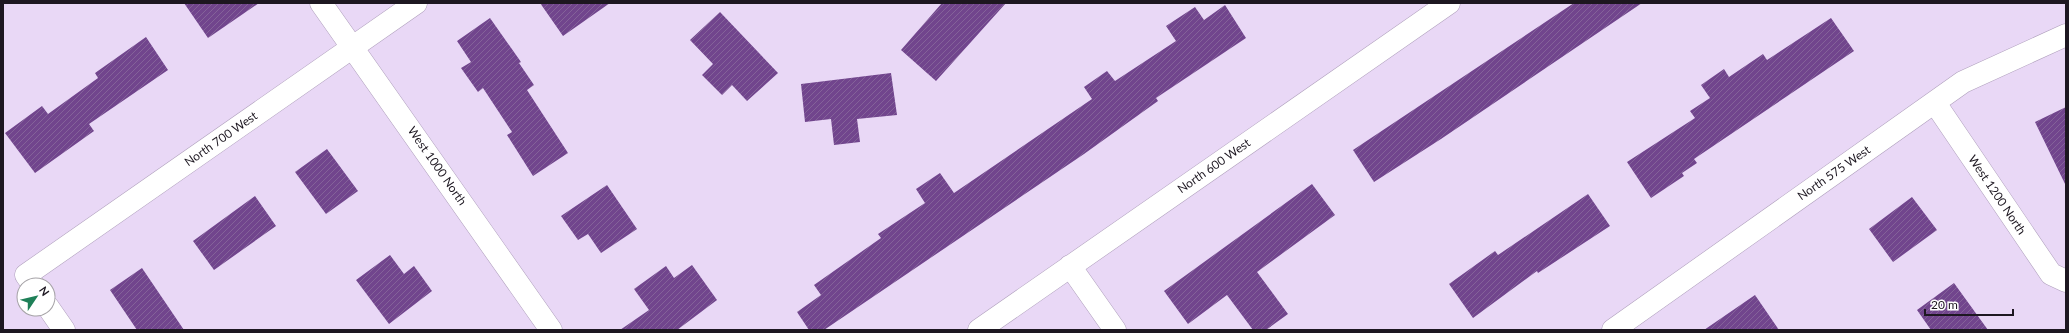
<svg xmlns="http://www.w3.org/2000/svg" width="2069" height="333" font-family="Lato,sans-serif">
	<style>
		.building { fill: url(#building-hatch) }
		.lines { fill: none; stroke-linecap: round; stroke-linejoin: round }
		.street-casing { stroke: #af9fbc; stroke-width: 23 }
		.street { stroke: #fff; stroke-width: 22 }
		.labels { text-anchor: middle; stroke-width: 4; stroke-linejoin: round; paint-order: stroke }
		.street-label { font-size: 12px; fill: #1d1721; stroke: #fff }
	</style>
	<defs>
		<pattern id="building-hatch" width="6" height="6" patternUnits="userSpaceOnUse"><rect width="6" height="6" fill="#71458d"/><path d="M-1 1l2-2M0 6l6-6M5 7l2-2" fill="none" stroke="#846299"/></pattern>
	</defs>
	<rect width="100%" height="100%" fill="#e9d8f6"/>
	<path class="building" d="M184,3h75l-51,35z
		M540,3h70l-47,33z
		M942,3h64l-70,78 -35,-31z
		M1574,3h68l-201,136 -67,43 -21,-32z
		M1225,5l21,33 -90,60 2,3 -74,53 -260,176h-15l-12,-18 24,-17 -7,-10 67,-47 -3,-4 47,-31 -9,-14 24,-16 14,20 138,-94 -8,-12 23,-16 8,10 61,-40 -10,-15 29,-19 9,13z
		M720,12l58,61 -31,28 -15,-16 -10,10 -20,-20 11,-11 -23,-24z
		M490,18l31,44 -2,1 15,22 -7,5 41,63 -35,23 -26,-41 5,-3 -29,-44 -5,4 -17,-24 10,-6 -14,-21z
		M1831,18l23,33 -160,108 3,4 -15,10 2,3 -33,22 -24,-36 68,-44 -5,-7 20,-13 -9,-13 23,-16 5,8 34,-23 4,6z
		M146,37l22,33 -79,54 5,7 -59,42 -30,-40 37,-27 6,8 50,-36 -3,-5z
		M891,73l6,42 -40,4 3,23 -26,3 -3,-26 -26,3 -4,-38z
		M2066,107v79l-31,-64z
		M327,149l31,42 -32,23 -31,-42z
		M1312,184l23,31 -78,57 31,42 -22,16h-13l-26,-35 -39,29 -24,-33z
		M607,185l30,44 -36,24 -13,-19 -10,6 -17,-24z
		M1588,194l22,32 -72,47 -1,-2 -64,47 -24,-34 46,-33 3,4z
		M255,196l21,30 -62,44 -21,-29z
		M1912,197l25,33 -44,32 -24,-33z
		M390,255l14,19 10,-8 18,25 -43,33 -33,-44z
		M692,265l25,35 -40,30h-57l29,-20 -15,-21 32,-23 8,12z
		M142,268l42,62h-47l-27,-40z
		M1954,283l34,47h-57l-14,-20z
		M1755,295l24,35h-75z"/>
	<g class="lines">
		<g class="street-casing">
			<path id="street" d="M321,3l230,327
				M1935,103l116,171 15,7
				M1070,266l45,64
				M33,285l-7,-10 390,-272
				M48,307l16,23
				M979,330l470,-327
				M1613,330l350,-248 103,-47"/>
		</g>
		<use href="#street" class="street"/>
	</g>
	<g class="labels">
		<g class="street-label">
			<text transform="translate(221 139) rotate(-35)" y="4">North 700 West</text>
			<text transform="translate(437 166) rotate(55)" y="4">West 1000 North</text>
			<text transform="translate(1214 166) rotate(-35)" y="4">North 600 West</text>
			<text transform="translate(1834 173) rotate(-35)" y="4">North 575 West</text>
			<text transform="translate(1997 195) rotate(56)" y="4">West 1200 North</text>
		</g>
	</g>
	<rect width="2069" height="333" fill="none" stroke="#1d1721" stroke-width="8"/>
	<g transform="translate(36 297) rotate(55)"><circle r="19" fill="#ffffff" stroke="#a5a2a6"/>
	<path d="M0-3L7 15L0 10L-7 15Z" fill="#1f8058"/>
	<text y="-6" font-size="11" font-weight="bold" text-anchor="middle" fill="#1d1721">N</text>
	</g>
	<path d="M1925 309v6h88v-6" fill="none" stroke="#1d1721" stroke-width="2"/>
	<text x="1931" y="309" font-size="12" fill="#1d1721" stroke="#ffffff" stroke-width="3" paint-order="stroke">20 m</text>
</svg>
